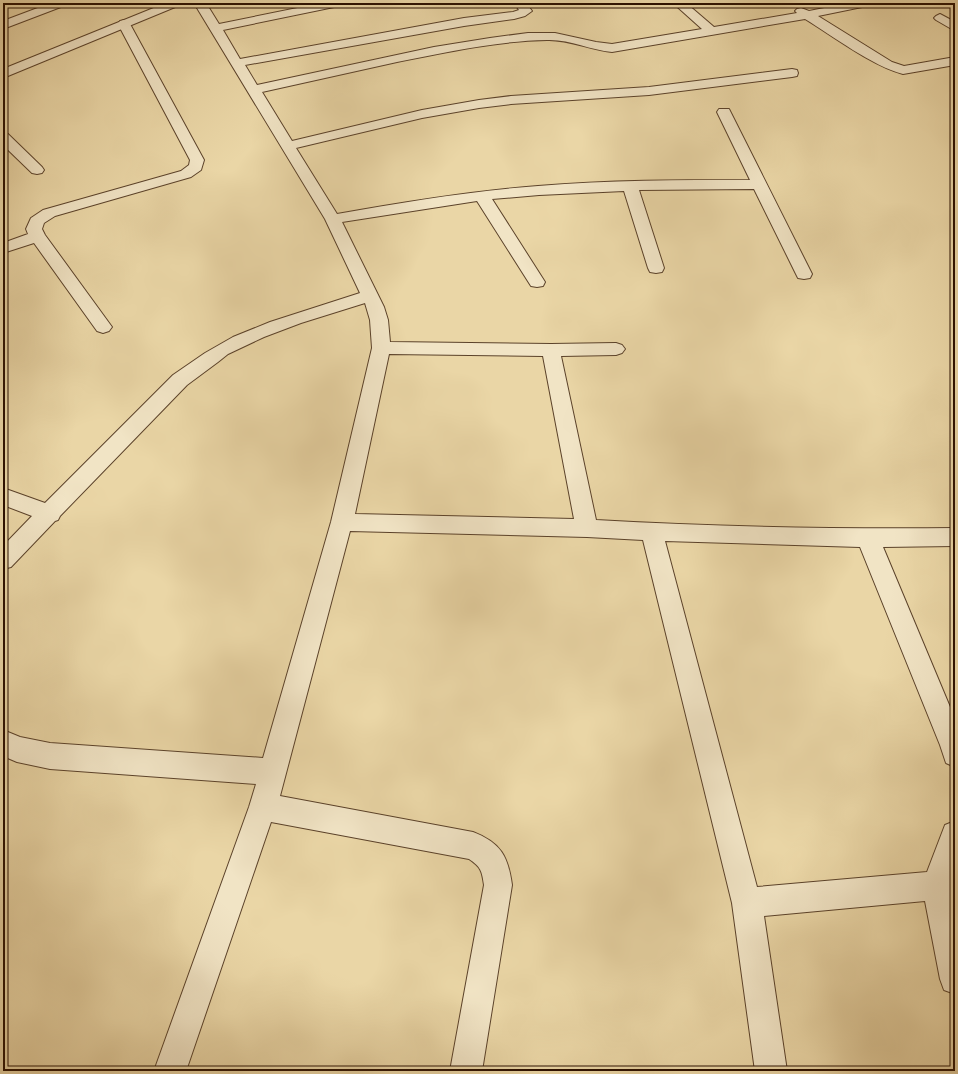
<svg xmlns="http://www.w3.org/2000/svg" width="958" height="1074" font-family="'Old Standard TT',serif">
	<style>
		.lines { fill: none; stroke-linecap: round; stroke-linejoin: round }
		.minor-casing { stroke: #5b422a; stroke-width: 2 }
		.tertiary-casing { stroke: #5b422a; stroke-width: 2 }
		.minor { fill: #f1e4c5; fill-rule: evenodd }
		.tertiary { fill: #f1e4c5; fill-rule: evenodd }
	</style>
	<rect width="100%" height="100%" fill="#ead6a6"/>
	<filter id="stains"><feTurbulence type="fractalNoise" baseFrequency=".005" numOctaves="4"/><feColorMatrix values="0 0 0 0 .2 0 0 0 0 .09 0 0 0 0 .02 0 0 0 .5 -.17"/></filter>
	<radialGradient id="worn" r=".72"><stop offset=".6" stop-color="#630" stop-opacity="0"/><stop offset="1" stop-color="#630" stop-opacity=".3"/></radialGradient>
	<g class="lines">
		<g class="minor-casing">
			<path id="minor" d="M51,3h17l-2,2 -63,24v-8z
				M194,3h12l13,21 103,-21h23l-2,2 -4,1 -116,24 17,29 224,-41 49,-6 6,-2 -5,-7h12l6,8 -7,5 -11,3 -50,7 -219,39 12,20 177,-38 56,-9 38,-5h27l41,9 16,2 90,-15 -29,-26h13l28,24 83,-14 -2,-2 2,-2 4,-1 8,3 41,-8h23l-2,2 -4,1 -49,10 74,46 12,4 51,-9v8l-52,9c-31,-8 -70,-38 -98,-55l-193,33c-22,-2 -43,-13 -65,-12 -50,1 -101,12 -150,22 -45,10 -90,20 -135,30l30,49 130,-31 57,-10 32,-4 138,-9 143,-18 5,1 1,3 -1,3 -5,1 -143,18 -138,9 -32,4 -57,10 -126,30 41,66c67,-12 134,-23 201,-28 71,-6 141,-6 212,-6l-33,-68 2,-3h10l83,165 -2,4 -6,1 -6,-1 -2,-4 -42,-85 -115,1 25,78 -2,4 -6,1 -6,-1 -2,-4 -24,-77 -85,4 -47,4 53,83 -2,4 -6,1 -6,-1 -54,-85 -135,21 42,85 4,13 2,22 161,2 65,-1 6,2 3,4 -3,4 -6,2 -55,1 35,164c120,7 239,9 359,8v18l-72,1 72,172v48l-9,-4 -6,-18 -80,-198 -195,-6 92,346 170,-15 18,-47 10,-4v52l-5,13 5,21v87l-11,-4 -4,-11 -15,-78 -161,15 23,155h-32l-23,-168 -89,-363 -56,-3 -237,-6 -70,265 193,36c28,11 35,24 39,53l-30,186h-32l34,-186c-2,-14 -3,-18 -15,-26l-198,-37 -85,249h-32l95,-264 7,-23 -206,-15 -33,-7 -14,-6v-26l17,7 30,6 213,15 68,-236 41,-174 -2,-28 -5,-17 -64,20 -37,14 -36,17 -10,8 -31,23 -127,131 -2,4 -3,1 -44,46 -8,2v-23l29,-30 -29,-11v-17l42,15 128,-128 32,-22 28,-16 37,-15 90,-29 -35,-74zM389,354l154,2 31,163 -219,-5z
				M940,14l15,8v9l-19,-11 -2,-2 2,-2z
				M124,20l4,1 2,3 74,136 -3,10 -10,7 -136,39 -11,7 -2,6 3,6 67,92 -3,4 -6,2 -6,-2 -63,-88 -31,10v-10l25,-9 -2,-5 5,-11 12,-8 138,-39 8,-6 1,-5 -72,-136 2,-3z
				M3,133l5,1 34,33 2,3 -2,3 -5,1 -5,-1 -29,-28z"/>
		</g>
		<g class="tertiary-casing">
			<path id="tertiary" d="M166,3h16l-2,2 -177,73v-9z"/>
		</g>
		<use href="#minor" class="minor"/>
		<use href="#tertiary" class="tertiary"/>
	</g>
	<rect width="958" height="1074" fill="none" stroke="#ead6a6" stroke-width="16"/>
	<rect x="4" y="4" width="950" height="1066" fill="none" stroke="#2b1000" stroke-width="2"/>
	<rect x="8" y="8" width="942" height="1058" fill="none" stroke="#2b1000"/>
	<rect width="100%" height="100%" filter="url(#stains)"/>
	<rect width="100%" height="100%" fill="url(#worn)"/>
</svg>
